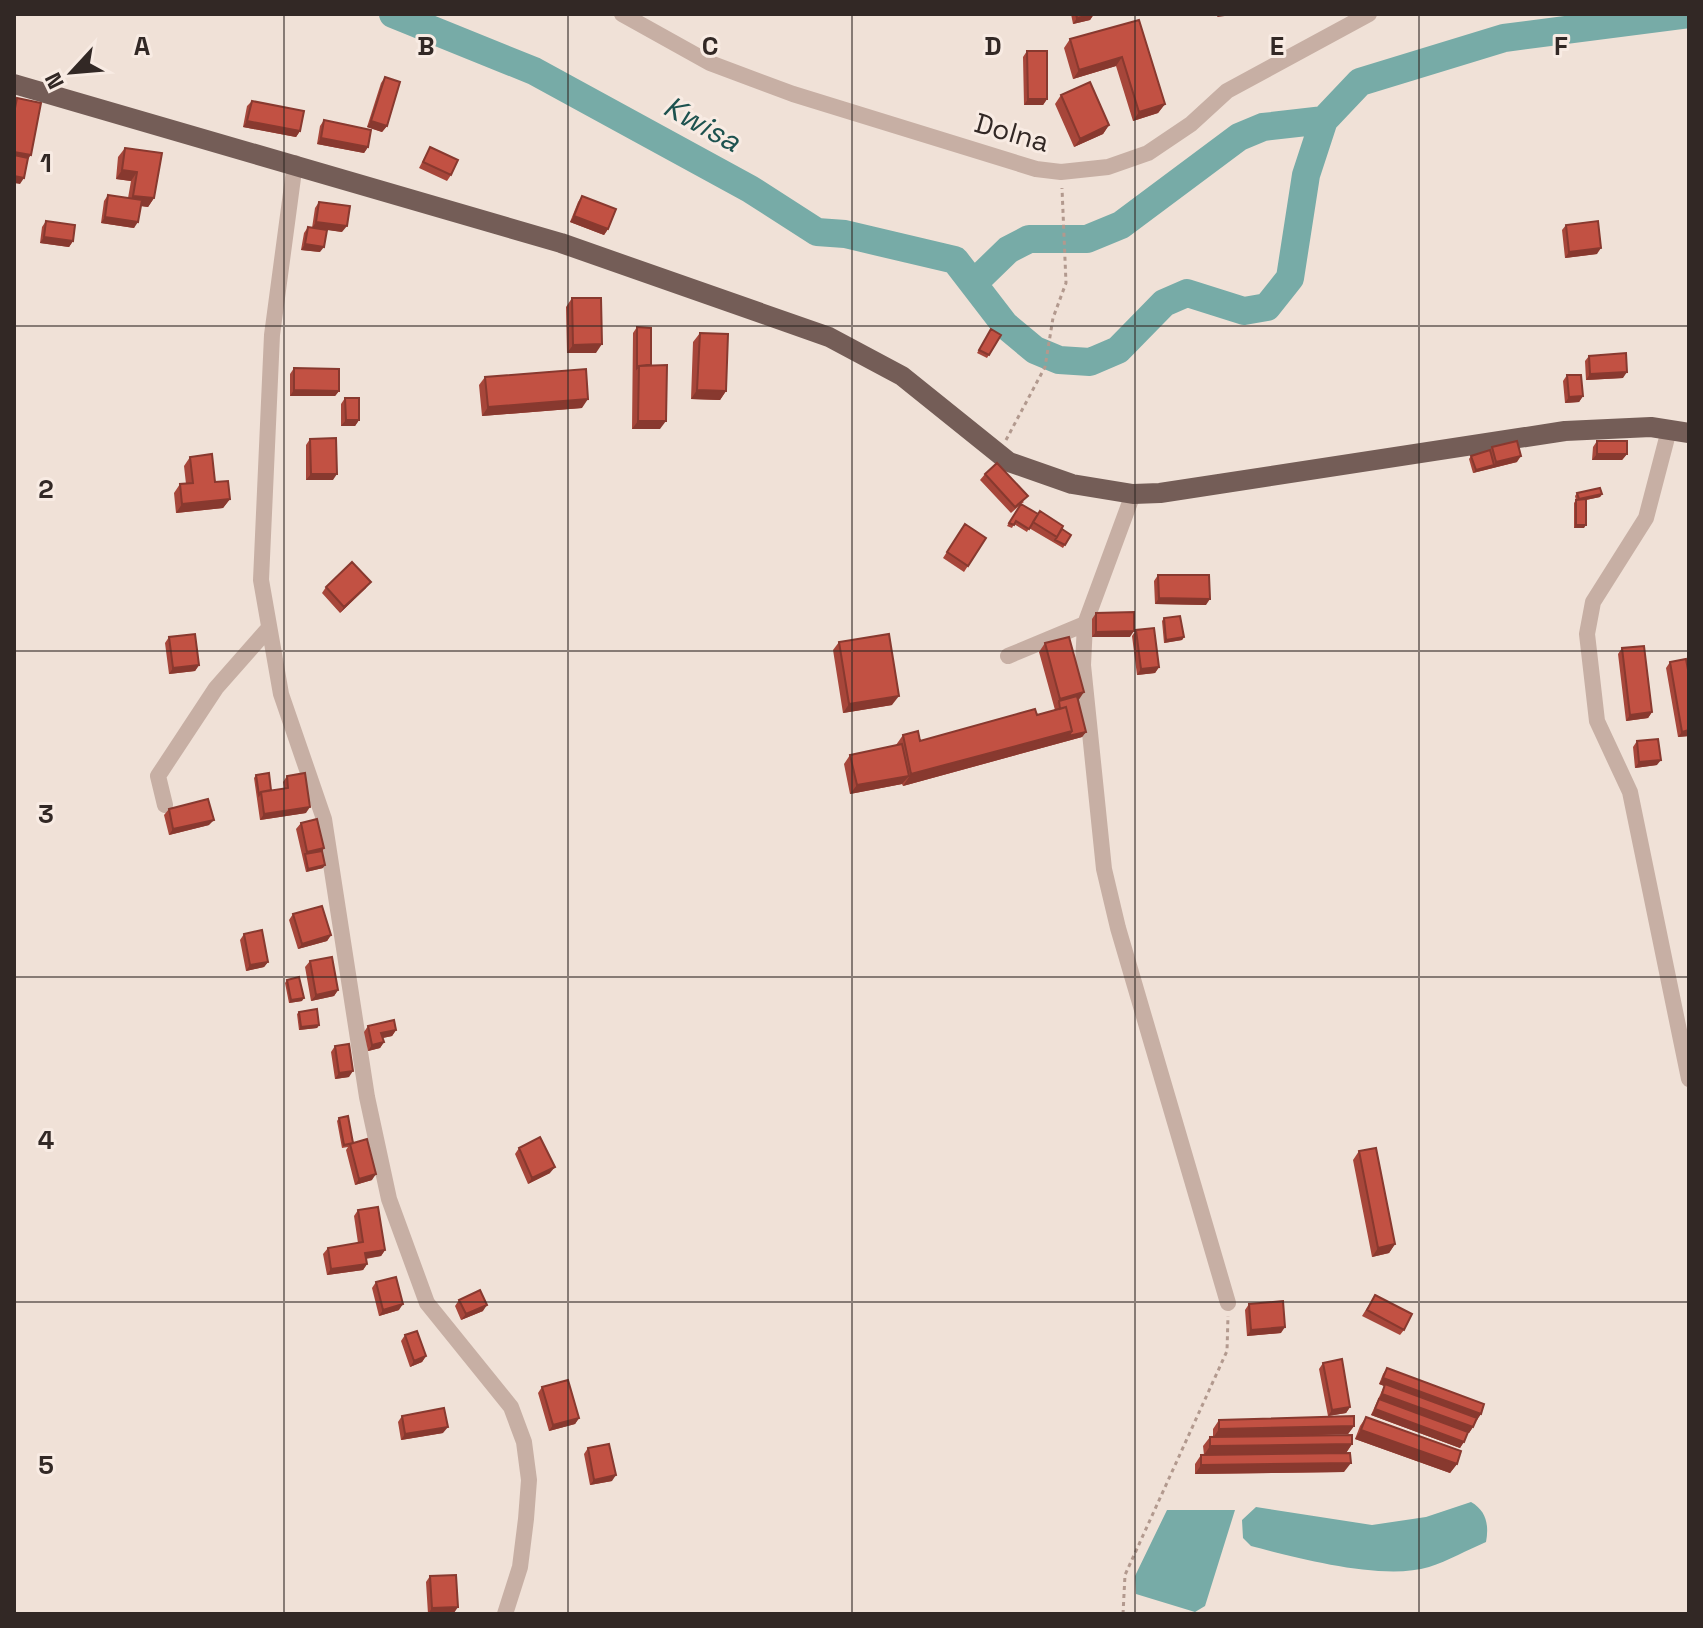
<svg xmlns="http://www.w3.org/2000/svg" width="1703" height="1628" font-family="'Space Grotesk',sans-serif">
	<style>
		.water { fill: #77aba7 }
		.lines { fill: none; stroke-linecap: round; stroke-linejoin: round }
		.river { stroke: #77aba7; stroke-width: 28 }
		.path { stroke: #b2998e; stroke-width: 3; stroke-dasharray: 4 4; stroke-linecap: butt }
		.minor { stroke: #c7afa4; stroke-width: 16 }
		.major { stroke: #745d57; stroke-width: 20 }
		.wall { fill: #a7463a }
		.shaded-wall { fill: #88392f }
		.building { fill: #c25143; stroke: #88392f; stroke-width: 2 }
		.grid { fill: none; stroke: #322825; stroke-width: 2; stroke-opacity: 0.55 }
		.labels { text-anchor: middle; stroke-width: 6; stroke-linejoin: round; paint-order: stroke }
		.street-label { font-size: 28px; fill: #322825; stroke: #f8ebe3 }
		.water-label { font-size: 30px; font-style: italic; fill: #1d524f; stroke: #f8ebe3 }
		.grid-label { font-size: 26px; text-anchor: middle; font-weight: bold; fill: #322825; stroke: #f8ebe3; stroke-width: 6; stroke-linejoin: round; paint-order: stroke }
	</style>
	<rect width="100%" height="100%" fill="#f0e1d7"/>
	<path class="water" d="M1471,1502c16,9 18,24 15,40 -19,8 -38,19 -57,25 -46,14 -132,-9 -178,-21l-8,-8 -1,-18 14,-13 116,18 54,-8z
		M1167,1510h68l-30,96 -10,6 -59,-18 -1,-18z"/>
	<g class="lines">
		<path class="river" d="M393,14l141,57 216,118 67,43 28,2 110,26 50,65 30,25 24,10 31,2 28,-12 46,-47 23,-10 57,18 23,-4 23,-29 16,-103 18,-55 36,-38 144,-44 185,-24
			M974,283l34,-33 21,-11h58l34,-14 118,-88 24,-10 61,-7"/>
		<path class="path" d="M1006,440l39,-73 8,-49 13,-35 -4,-95
			M1123,1614l2,-39 102,-224 1,-35"/>
		<path class="minor" d="M622,14l88,49 83,31 243,75 25,3 47,-5 40,-14 43,-29 36,-33 142,-77
			M295,163l-23,172 -11,245 20,114 43,125 43,278 22,102 38,104 84,104 13,35 5,38 -3,39 -6,48 -15,47
			M1669,430l-23,88 -53,84 -6,32 10,87 33,71 59,287
			M1133,494l-48,130 -2,41 21,204 14,59 110,375
			M1008,656l77,-32
			M165,805l-7,-29 58,-88 52,-59"/>
		<path class="major" d="M14,84l547,159 268,94 73,39 107,86 63,22 61,10 27,-1 405,-62 86,-4 38,6"/>
	</g>
	<path class="wall" d="M1071,14h23l-4,6 -17,4z
		M1139,20l26,84 -7,9 -25,8 -17,-55 -43,13 -9,-31 6,-9z
		M1027,51l20,48 -4,6h-19l-1,-48z
		M385,77l2,49 -5,6 -15,-5 14,-44z
		M1061,95l48,30 -6,9 -29,13 -19,-43z
		M252,101l48,30 -4,6 -53,-10 4,-21z
		M324,120l44,27 -4,6 -47,-9 3,-18z
		M430,147l21,28 -4,6 -28,-13z
		M125,148l29,50 -6,9 -7,-1 -7,22 -33,-5 3,-22 4,-6 20,3 3,-17 -15,-2 2,-22z
		M582,196l26,33 -4,6 -34,-13 8,-20z
		M319,202l23,30 -25,-4 3,24 -19,-2 3,-17 4,-6 4,1 3,-20z
		M46,221l27,20 -4,6 -29,-4 2,-16z
		M1566,225l31,29 -32,4 -3,-28z
		M572,298l24,55h-29l-1,-46z
		M637,327l14,38 9,64h-28l1,-96z
		M991,329l10,6 -14,23 -10,-5z
		M700,333l26,58 -6,9 -29,-1 2,-57z
		M1589,356l34,22 -37,2 -1,-19z
		M294,368l45,23 -4,5h-45v-22z
		M1567,375l16,21 -4,6 -14,1 -2,-22z
		M485,377l97,31 -100,8 -3,-31z
		M345,398l14,22 -4,6h-14v-22z
		M310,439l23,41h-27v-35z
		M1597,441l30,13 -5,6h-30l1,-13z
		M1492,447l25,15 -44,11 -4,-14 2,-3 19,-6z
		M190,457l25,25 15,17 -7,9 -47,5 -2,-20 6,-9h6l-2,-18z
		M985,474l39,28 -3,2 50,31 -8,13 -34,-20 -2,4 -13,-8 -2,4 -5,-2 12,-20 -8,7 -31,-33z
		M1577,493l25,1 -2,3 -14,3 -2,28h-10v-25l2,-3 -1,-4z
		M965,524l21,14 -22,34 -21,-14z
		M1158,575l48,30 -51,-1 -1,-23z
		M326,587l40,1 -26,25 -18,-20z
		M1096,613l34,24h-38v-18z
		M1164,618l20,19 -2,3 -18,3 -2,-22z
		M1136,630l23,37 -4,6 -18,2 -5,-39z
		M169,637l30,28 -4,6 -26,3 -4,-31z
		M839,642l53,63 -49,8 -10,-63z
		M1045,643l33,58 8,31 -4,5 -179,49 -1,-2 -52,10 -6,-30 6,-9 46,-10 7,-10 17,6 117,-26 18,-5 -16,-58z
		M1622,648l30,64 -4,6 -22,3 -8,-67z
		M1670,662l19,74 -11,1 -12,-69z
		M1637,741l20,24 -22,3 -2,-21z
		M256,775l15,15 13,-1 -1,-7 4,-6 19,37 -46,7 -6,-42z
		M169,809l40,16 -40,10 -5,-20z
		M301,823l23,25 -2,3 1,17 -17,4 -10,-43z
		M293,914l38,21 -4,6 -29,8 -9,-29z
		M244,934l24,28 -4,5 -18,4 -6,-31z
		M310,961l28,29 -4,6 -23,5 -6,-34z
		M287,980l15,21 -13,2 -4,-20z
		M299,1012l20,13 -2,3 -18,2 -2,-16z
		M368,1026l28,4 -4,6 -9,2 1,4 -4,6 -12,3 -4,-19z
		M335,1046l14,31 -14,2 -4,-27z
		M339,1118l13,25 20,37 -17,5 -9,-35 2,-3 -6,1 -5,-27z
		M519,1148l31,25 -22,11 -13,-30z
		M1359,1151l36,93 -6,9 -17,4 -19,-97z
		M358,1210l27,40 -4,6 -15,3 1,5 -4,6 -36,5 -4,-21 5,-6 30,-5 -4,-27z
		M376,1282l23,28 -20,6 -7,-28z
		M1375,1295l29,35 -4,5 -38,-19z
		M459,1300l24,11 -22,9 -6,-14z
		M1249,1304l32,29 -34,3 -2,-26z
		M405,1335l21,21 -4,6 -12,5 -9,-26z
		M1323,1363l27,44 -4,6 -18,3 -9,-47z
		M1387,1368l94,46 -5,6 -3,7 -4,6h-1l-8,15 -89,-33 13,-29 -5,-2 4,-10z
		M542,1387l37,31 -4,6 -26,7 -11,-38z
		M402,1416l41,17 -42,7 -3,-18z
		M1366,1417l91,47 -7,9 -95,-34 5,-13z
		M1219,1420l135,6 -6,8 -81,3 85,7 -6,9 -2,19 -149,2v-10l6,-9h3l-1,-9 7,-9h3v-8z
		M588,1448l24,33 -22,4 -6,-31z
		M430,1576l24,37 -26,1 -2,-32z"/>
	<path class="shaded-wall" d="M1094,14l-4,6 -17,4 4,-6z
		M1219,14h21l-23,3z
		M1122,57l-6,9 -43,13 6,-9z
		M1028,99h19l-4,6h-19z
		M1165,104l-7,9 -25,8 6,-9z
		M247,121l53,10 -4,6 -53,-10z
		M371,121l16,5 -5,6 -15,-5z
		M1109,125l-6,9 -29,13 6,-8z
		M321,138l47,9 -4,6 -47,-9z
		M14,152l17,3 -7,9 -10,-2z
		M122,170l15,2 -6,9 -15,-2z
		M14,176l10,2 -4,6 -6,-1z
		M133,196l21,2 -6,9 -21,-3z
		M574,216l34,13 -4,6 -34,-13z
		M105,217l33,5 -4,6 -33,-5z
		M316,222l31,4 -5,6 -30,-4z
		M44,237l29,4 -4,6 -29,-4z
		M305,244l19,3 -4,5 -19,-2z
		M1601,248l-4,6 -32,4 4,-6z
		M602,344l-6,9h-29l6,-8z
		M1627,372l-4,6 -37,2 4,-6z
		M294,390l45,1 -4,5h-45z
		M697,390l29,1 -6,9 -29,-1z
		M1583,396l-4,6 -14,1 4,-6z
		M588,399l-6,9 -100,8 6,-9z
		M346,420h13l-4,6h-14z
		M638,421h28l-6,8h-28z
		M1597,454h30l-5,6h-30z
		M1521,456l-4,6 -44,11 3,-3 18,-5 2,-3z
		M311,474h26l-4,6h-27z
		M1602,494l-2,3 -24,5 3,-3z
		M230,499l-7,9 -47,5 6,-9z
		M1576,525h10l-2,3h-10z
		M371,582l-5,6 -26,25 4,-6z
		M1159,598l51,1 -4,6 -51,-1z
		M1134,631l-4,6h-38l4,-5z
		M1184,637l-2,3 -18,3 2,-3z
		M199,665l-4,6 -26,3 4,-6z
		M1159,667l-4,6 -18,2 4,-6z
		M1084,692l-6,9h-19l-5,7 6,-9z
		M899,696l-7,9 -49,8 6,-9z
		M1652,712l-4,6 -22,3 4,-6z
		M1689,730v6l-11,1 4,-5z
		M1072,731l14,1 -4,5 -179,49 8,-12z
		M1661,760l-4,5 -22,3 4,-6z
		M909,776l-7,8 -52,10 7,-9z
		M310,807l-4,6 -46,7 4,-6z
		M214,820l-5,5 -40,10 4,-6z
		M324,848l-4,6h-15l2,-2z
		M325,865l-2,3 -17,4 2,-3z
		M331,935l-4,6 -29,8 4,-5z
		M268,962l-4,5 -18,4 4,-6z
		M338,990l-4,6 -23,5 5,-6z
		M304,998l-2,3 -13,2 2,-3z
		M319,1025l-2,3 -18,2 2,-3z
		M396,1030l-4,6 -15,3 4,-6z
		M384,1042l-4,6 -12,3 4,-6z
		M353,1071l-4,6 -14,2 4,-6z
		M555,1167l-5,6 -22,11 4,-6z
		M376,1174l-4,6 -17,5 4,-6z
		M1395,1244l-6,9 -17,4 6,-9z
		M385,1250l-4,6 -20,3 4,-6z
		M367,1264l-4,6 -36,5 4,-6z
		M403,1304l-4,6 -20,6 4,-6z
		M487,1305l-4,6 -22,9 5,-6z
		M1285,1327l-4,6 -34,3 4,-6z
		M426,1356l-4,6 -12,5 4,-6z
		M1383,1378l98,36 -4,6 -98,-36z
		M1382,1394l91,33 -4,6 -91,-34z
		M1350,1407l-4,6 -18,3 4,-6z
		M1375,1409l89,33 -4,6 -89,-33z
		M579,1418l-4,6 -26,7 4,-6z
		M1354,1426l-6,8 -135,4 6,-9z
		M448,1427l-5,6 -42,7 4,-6z
		M1361,1430l96,34 -7,9 -95,-34z
		M1352,1444l-6,9 -142,2 6,-9z
		M1351,1463l-7,9 -149,2 6,-9z
		M616,1475l-4,6 -22,4 4,-5z
		M458,1607l-4,6 -26,1 4,-6z"/>
	<path class="building" d="M1076,14h18l-17,4z
		M1139,20l26,84 -26,8 -17,-55 -43,13 -9,-31z
		M1027,51h20v48h-19z
		M385,77l15,5 -13,44 -16,-5z
		M1090,82l19,43 -29,14 -19,-44z
		M17,98l24,5 -10,52 -17,-3v-39z
		M252,101l52,10 -4,20 -53,-10z
		M324,120l47,10 -3,17 -47,-9z
		M430,147l28,13 -7,15 -28,-13z
		M125,148l37,5 -8,45 -21,-2 4,-24 -15,-2z
		M14,155l14,3 -4,20 -10,-2z
		M108,195l34,5 -4,22 -33,-5z
		M582,196l34,13 -8,20 -34,-13z
		M319,202l31,4 -3,20 -31,-4z
		M46,221l29,4 -2,16 -29,-4z
		M1598,221l3,27 -32,4 -3,-27z
		M308,227l19,3 -3,17 -19,-3z
		M572,298h29l1,46 -29,1z
		M637,327l14,1v37l-12,1 -2,2z
		M991,329l10,6 -12,20 -10,-5z
		M700,333l28,1 -2,57 -29,-1z
		M1626,353l1,19 -37,2 -1,-18z
		M667,365l-1,56h-28l1,-55z
		M294,368l45,1v22l-45,-1z
		M586,369l2,30 -100,8 -3,-30z
		M1567,375h14l2,21 -14,1z
		M345,398h14v22h-13z
		M336,438l1,36h-26l-1,-35z
		M1517,441l4,15 -25,6 -4,-15z
		M1597,441h30v13h-30z
		M1490,450l4,15 -18,5 -5,-14z
		M212,454l3,28 13,-1 2,18 -48,5 -2,-20 13,-1 -3,-26z
		M997,463l31,33 -13,11 -30,-33z
		M1600,488l2,6 -23,5 -2,-6z
		M1586,499v26h-10v-25z
		M1021,504l17,10 -9,15 -13,-8 -2,4 -5,-2z
		M1040,511l23,15 -6,11 -24,-15z
		M965,524l21,14 -18,28 -21,-14z
		M1062,529l9,6 -6,10 -10,-5z
		M352,562l19,20 -27,25 -18,-20z
		M1158,575h51l1,24 -51,-1z
		M1134,612v19l-38,1v-19z
		M1180,616l4,21 -18,3 -2,-22z
		M1154,628l5,39 -18,2 -5,-39z
		M195,634l4,31 -26,3 -4,-31z
		M889,634l10,62 -50,8 -10,-62z
		M1069,637l15,55 -24,7 -15,-56z
		M1644,646l8,66 -22,3 -8,-67z
		M1686,659l3,16v55l-7,2 -12,-70z
		M1077,696l9,36 -18,4 4,-5 -6,-24 -6,2 -1,-8z
		M1066,707l6,24 -161,43 -8,-39 15,-4 2,10 115,-32 2,6z
		M1658,739l3,21 -22,2 -2,-21z
		M902,744l7,32 -52,9 -7,-30z
		M269,773l2,17 -10,2 -2,3 -3,-20z
		M305,773l5,34 -46,7 -3,-22 27,-4 -1,-12z
		M208,799l6,21 -41,9 -4,-20z
		M317,819l7,29 -17,4 -6,-29z
		M322,851l3,14 -17,4 -3,-15z
		M322,906l9,29 -29,9 -9,-30z
		M262,930l6,32 -18,3 -6,-31z
		M332,957l6,33 -22,5 -6,-34z
		M299,977l5,21 -13,2 -4,-20z
		M317,1009l2,16 -18,2 -2,-15z
		M394,1020l2,10 -15,3 3,9 -12,3 -4,-19z
		M349,1044l4,27 -14,2 -4,-27z
		M348,1116l5,27 -9,2 -5,-27z
		M540,1137l15,30 -23,11 -13,-30z
		M367,1139l9,35 -17,5 -9,-35z
		M1376,1148l19,96 -17,4 -19,-97z
		M378,1207l7,43 -20,3 2,11 -36,5 -3,-21 35,-6 -5,-32z
		M396,1277l7,27 -20,6 -7,-28z
		M480,1290l7,15 -21,9 -7,-14z
		M1375,1295l37,19 -8,16 -37,-20z
		M1283,1301l2,26 -34,3 -2,-26z
		M417,1331l9,25 -12,5 -9,-26z
		M1342,1359l8,48 -18,3 -9,-47z
		M1387,1368l97,36 -3,10 -98,-36z
		M568,1380l11,38 -26,7 -11,-38z
		M1385,1384l92,34 -4,9 -91,-33z
		M1379,1399l89,33 -4,10 -89,-33z
		M444,1408l4,19 -43,7 -3,-18z
		M1354,1416v10l-135,3v-9z
		M1366,1417l95,34 -4,13 -96,-34z
		M1352,1435v9l-142,2v-9z
		M609,1444l7,31 -22,5 -6,-32z
		M1350,1453l1,10 -150,2v-10z
		M456,1575l2,32 -26,1 -2,-32z"/>
	<path class="grid" d="M284,14v1600M568,14v1600M852,14v1600M1135,14v1600M1419,14v1600M14,326h1675M14,651h1675M14,977h1675M14,1302h1675"/>
	<g class="labels">
		<g class="street-label">
			<text transform="translate(1012 132) rotate(16)" y="10">Dolna</text>
		</g>
		<g class="water-label">
			<text transform="translate(702 124) rotate(29)" y="10">Kwisa</text>
		</g>
	</g>
	<g class="grid-label">
		<text x="142" y="55">A</text>
		<text x="426" y="55">B</text>
		<text x="710" y="55">C</text>
		<text x="993" y="55">D</text>
		<text x="1277" y="55">E</text>
		<text x="1561" y="55">F</text>
		<text x="46" y="172">1</text>
		<text x="46" y="498">2</text>
		<text x="46" y="823">3</text>
		<text x="46" y="1149">4</text>
		<text x="46" y="1474">5</text>
	</g>
	<rect width="1703" height="1628" fill="none" stroke="#322825" stroke-width="32"/>
	<g transform="translate(72 72) rotate(244)" stroke="#f8ebe3" stroke-width="6" paint-order="stroke">
	<path d="M0-6L14 30L0 20L-14 30Z" fill="#322825"/>
	<text y="-12" font-size="22" font-weight="bold" text-anchor="middle" fill="#322825">N</text>
	</g>
</svg>
